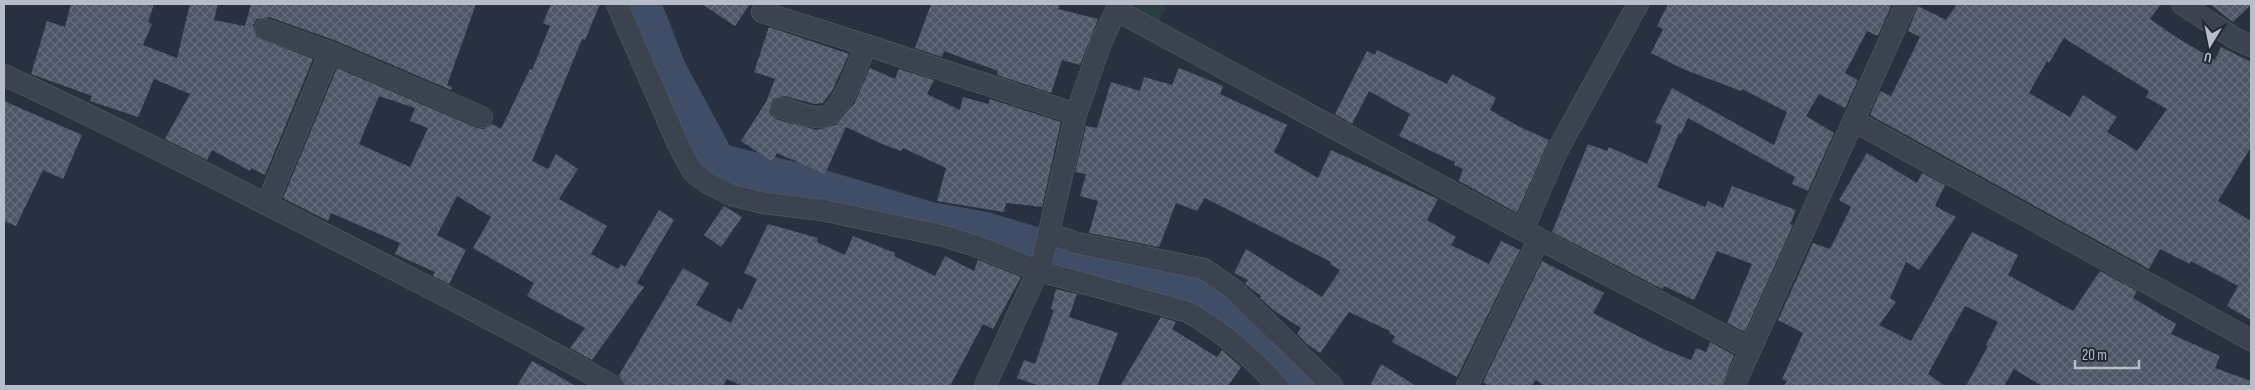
<svg xmlns="http://www.w3.org/2000/svg" width="2255" height="390" font-family="'Sofia Sans Condensed',sans-serif">
	<style>
		.pitch { fill: #2a3e41 }
		.lines { fill: none; stroke-linecap: round; stroke-linejoin: round }
		.river { stroke: #3f4d66; stroke-width: 38 }
		.building { fill: url(#building-cross-hatch); fill-rule: evenodd }
		.minor-casing { stroke: #59616c; stroke-width: 22 }
		.minor { stroke: #3b434f; stroke-width: 21 }
	</style>
	<defs>
		<pattern id="building-cross-hatch" width="8" height="8" patternUnits="userSpaceOnUse" patternTransform="scale(1.25)"><rect width="8" height="8" fill="#4e5767"/><path d="M0 0l8 8M0 8l8-8" fill="none" stroke="#656d7b"/></pattern>
	</defs>
	<rect width="100%" height="100%" fill="#27313f"/>
	<path class="pitch" d="M1103,4h65l-14,26z"/>
	<g class="lines">
		<path class="river" d="M642,4l25,65 50,93 92,23 121,36 55,10 224,67 55,40 46,48"/>
	</g>
	<path class="building" d="M71,4h83l-6,18 4,2 -9,21 34,13 13,-54h28l-4,16 31,6 6,-22h225l-29,81 5,2 -1,3 -117,-50 -65,-23 -12,2 -4,6 3,12 57,22 -48,116 -14,-7 -1,3 -38,-21 -5,10 -42,-21 25,-45 -36,-15 -16,38 -48,-16 2,-5 -61,-22 16,-53 18,6z
		M551,4h49l-15,36 -3,-1 -50,122 16,8 8,-15 22,15 -19,30 48,27 -16,28 27,15 3,-5 4,3 34,-57 15,10 -37,63 7,4 -52,73 -22,-12 15,-20 -58,-32 7,-13 -61,-35 18,-31 -34,-21 -20,39 29,15 -17,34 -16,-8 2,-4 -40,-18 5,-11 -69,-30 -3,8 -45,-23 54,-130 140,60 7,1 8,-5 9,5 29,-60 2,1 18,-44 -7,-3zM379,96l36,12 -5,13 18,7 -18,39 -51,-23z
		M702,4h48l-15,22z
		M931,4h129l-2,5 40,10 -18,46 -18,-5 -11,33 -54,-18 1,-4 -54,-20 -2,6 -27,-9z
		M1668,4h224l-14,32 -11,-5 -22,42 13,7 -13,28 -26,-14 -13,22 28,17 -26,58 -16,-7 3,-7 -107,-59 -7,16 -2,-1 -22,54 48,20 3,-6 15,7 9,-22 64,24 -6,14 3,1 -48,107 -18,-9 25,-59 -35,-13 -23,49 -30,-14 -2,3 -110,-57 36,-88 19,7 2,-4 38,17 15,-38 -7,-4 17,-34 102,57 13,-33 -45,-23 -1,2 -58,-22 -32,-16 12,-24 -6,-3z
		M1957,4h204l-11,15 29,20 36,21 6,-13 30,15v85l-33,54 33,20v99l-24,-14 11,-20 -47,-25 -1,3 -30,-15 -11,20 -279,-154 10,-24 11,5 29,-59 -12,-6 10,-25 28,14zM2064,38l85,53 -3,6 21,12 -30,42 -30,-19 10,-15 -34,-22 -13,22 -41,-24 18,-32 2,2z
		M2210,4h41v1l-18,17z
		M769,27l80,27 -17,37 -9,12 -8,1 -31,-8 -11,3 -4,12 3,5 6,4 39,10 19,-5 18,-21 16,-36 25,11 4,-10 35,11 -7,14 33,16 3,-13 25,7 2,-5 71,23 -19,85 -36,-4 -2,9 -67,-11 9,-33 -43,-20 -2,3 -19,-7 -36,-17 -21,47 -48,-21 -5,8 -16,-10 -15,-10 25,-39 9,-23 -21,-7z
		M1377,50l70,34 5,-10 44,24 -6,12 30,17 29,13 -32,73 -58,-32 4,-12 -9,-4 1,-3 -56,-26 11,-22 -41,-23 -17,33 -17,-10 32,-63 8,4z
		M1179,68l44,18 -3,8 67,31 -13,27 44,26 13,-28 107,49 -11,21 29,17 -5,8 38,19 12,-23 19,9 -63,127 -65,-35 3,-6 -6,-3 1,-2 -41,-19 -29,41 -13,-9 -10,-10 4,-6 -28,-18 -13,-12 1,-2 -16,-12 3,-4 -14,-7 12,-24 76,48 18,-27 -10,-6 1,-2 -126,-64 -8,13 -21,-8 -17,44 -70,-14 9,-32 -18,-5 6,-22 -11,-2 11,-46 11,2 14,-46 29,9 4,-14 28,8z
		M4,101l78,34 -19,44 -20,-9 -27,56 -12,-5z
		M1867,153l50,30 5,-10 23,12 -10,21 21,11 -37,53 -13,-8 -16,36 6,4 -17,23 32,16 61,-109 46,23 -10,20 65,36 27,-40 37,20 -4,7 43,26 -5,10 49,22 -5,12 36,13v5h-209l-28,-17 -10,17h-38l22,-40 -2,-1 12,-23 -33,-16 -37,68 17,12h-161l3,-5 -5,-2 21,-46 -25,-13 35,-77 17,6 21,-42 -12,-7z
		M724,206l18,11 -21,30 -17,-12z
		M768,224l50,14 -1,4 28,13 8,-19 42,17 -1,3 41,20 10,-20 29,15 4,-11 43,17 -28,52 -10,-5 -33,62h-208l-15,-7 -4,7 -98,-1 -6,-10 64,-107 26,15 -13,22 35,18 7,-15 4,2 15,-31 -13,-6z
		M1542,261l62,32 -11,20 68,35 30,12 5,-12 10,4 4,-10 24,13 -12,31h-177l-9,-6 -5,6h-42l-6,-4z
		M1056,289l21,5 -8,23 49,16 -21,53h-57l-23,-8 7,-18 11,4 19,-54 -3,-1z
		M1161,317l15,5 -4,7 45,28 5,-7 19,17 -13,19h-108z
		M532,361l44,25h-59z
		M1381,364l35,22h-46z"/>
	<g class="lines">
		<g class="minor-casing">
			<path id="minor" d="M617,4l61,140 15,28 16,12 22,11 33,8 58,7 122,26 32,10 63,25 149,41c35,20 63,44 90,74
				M2182,4l52,34 17,8
				M762,12l104,33
				M265,29l65,23 152,65
				M4,75c105,49 208,101 311,154 100,51 200,102 298,157
				M781,108c13,3 29,11 42,9 20,-4 35,-55 43,-72l210,69
				M1854,121l397,219
				M267,204l63,-152
				M1523,230l34,-79 81,-147
				M1050,234l27,9 127,26 30,21 98,96
				M985,386l57,-124 34,-148 25,-71 15,-33 423,229 211,110
				M1467,386l72,-147
				M1734,386l172,-382"/>
		</g>
		<use href="#minor" class="minor"/>
	</g>
	<rect width="2255" height="390" fill="none" stroke="#b8bec9" stroke-width="10"/>
	<g transform="translate(2210 45) rotate(190)" stroke="#202834" stroke-width="4" paint-order="stroke">
	<path d="M0-4L9 19L0 12L-9 19Z" fill="#b8bec9"/>
	<text y="-8" font-size="14" font-weight="bold" text-anchor="middle" fill="#b8bec9">U</text>
	</g>
	<path d="M2075 360v8h64v-8" fill="none" stroke="#b8bec9" stroke-width="2.5"/>
	<text x="2082" y="360" font-size="15" fill="#b8bec9" stroke="#202834" stroke-width="4" paint-order="stroke">20 m</text>
</svg>
